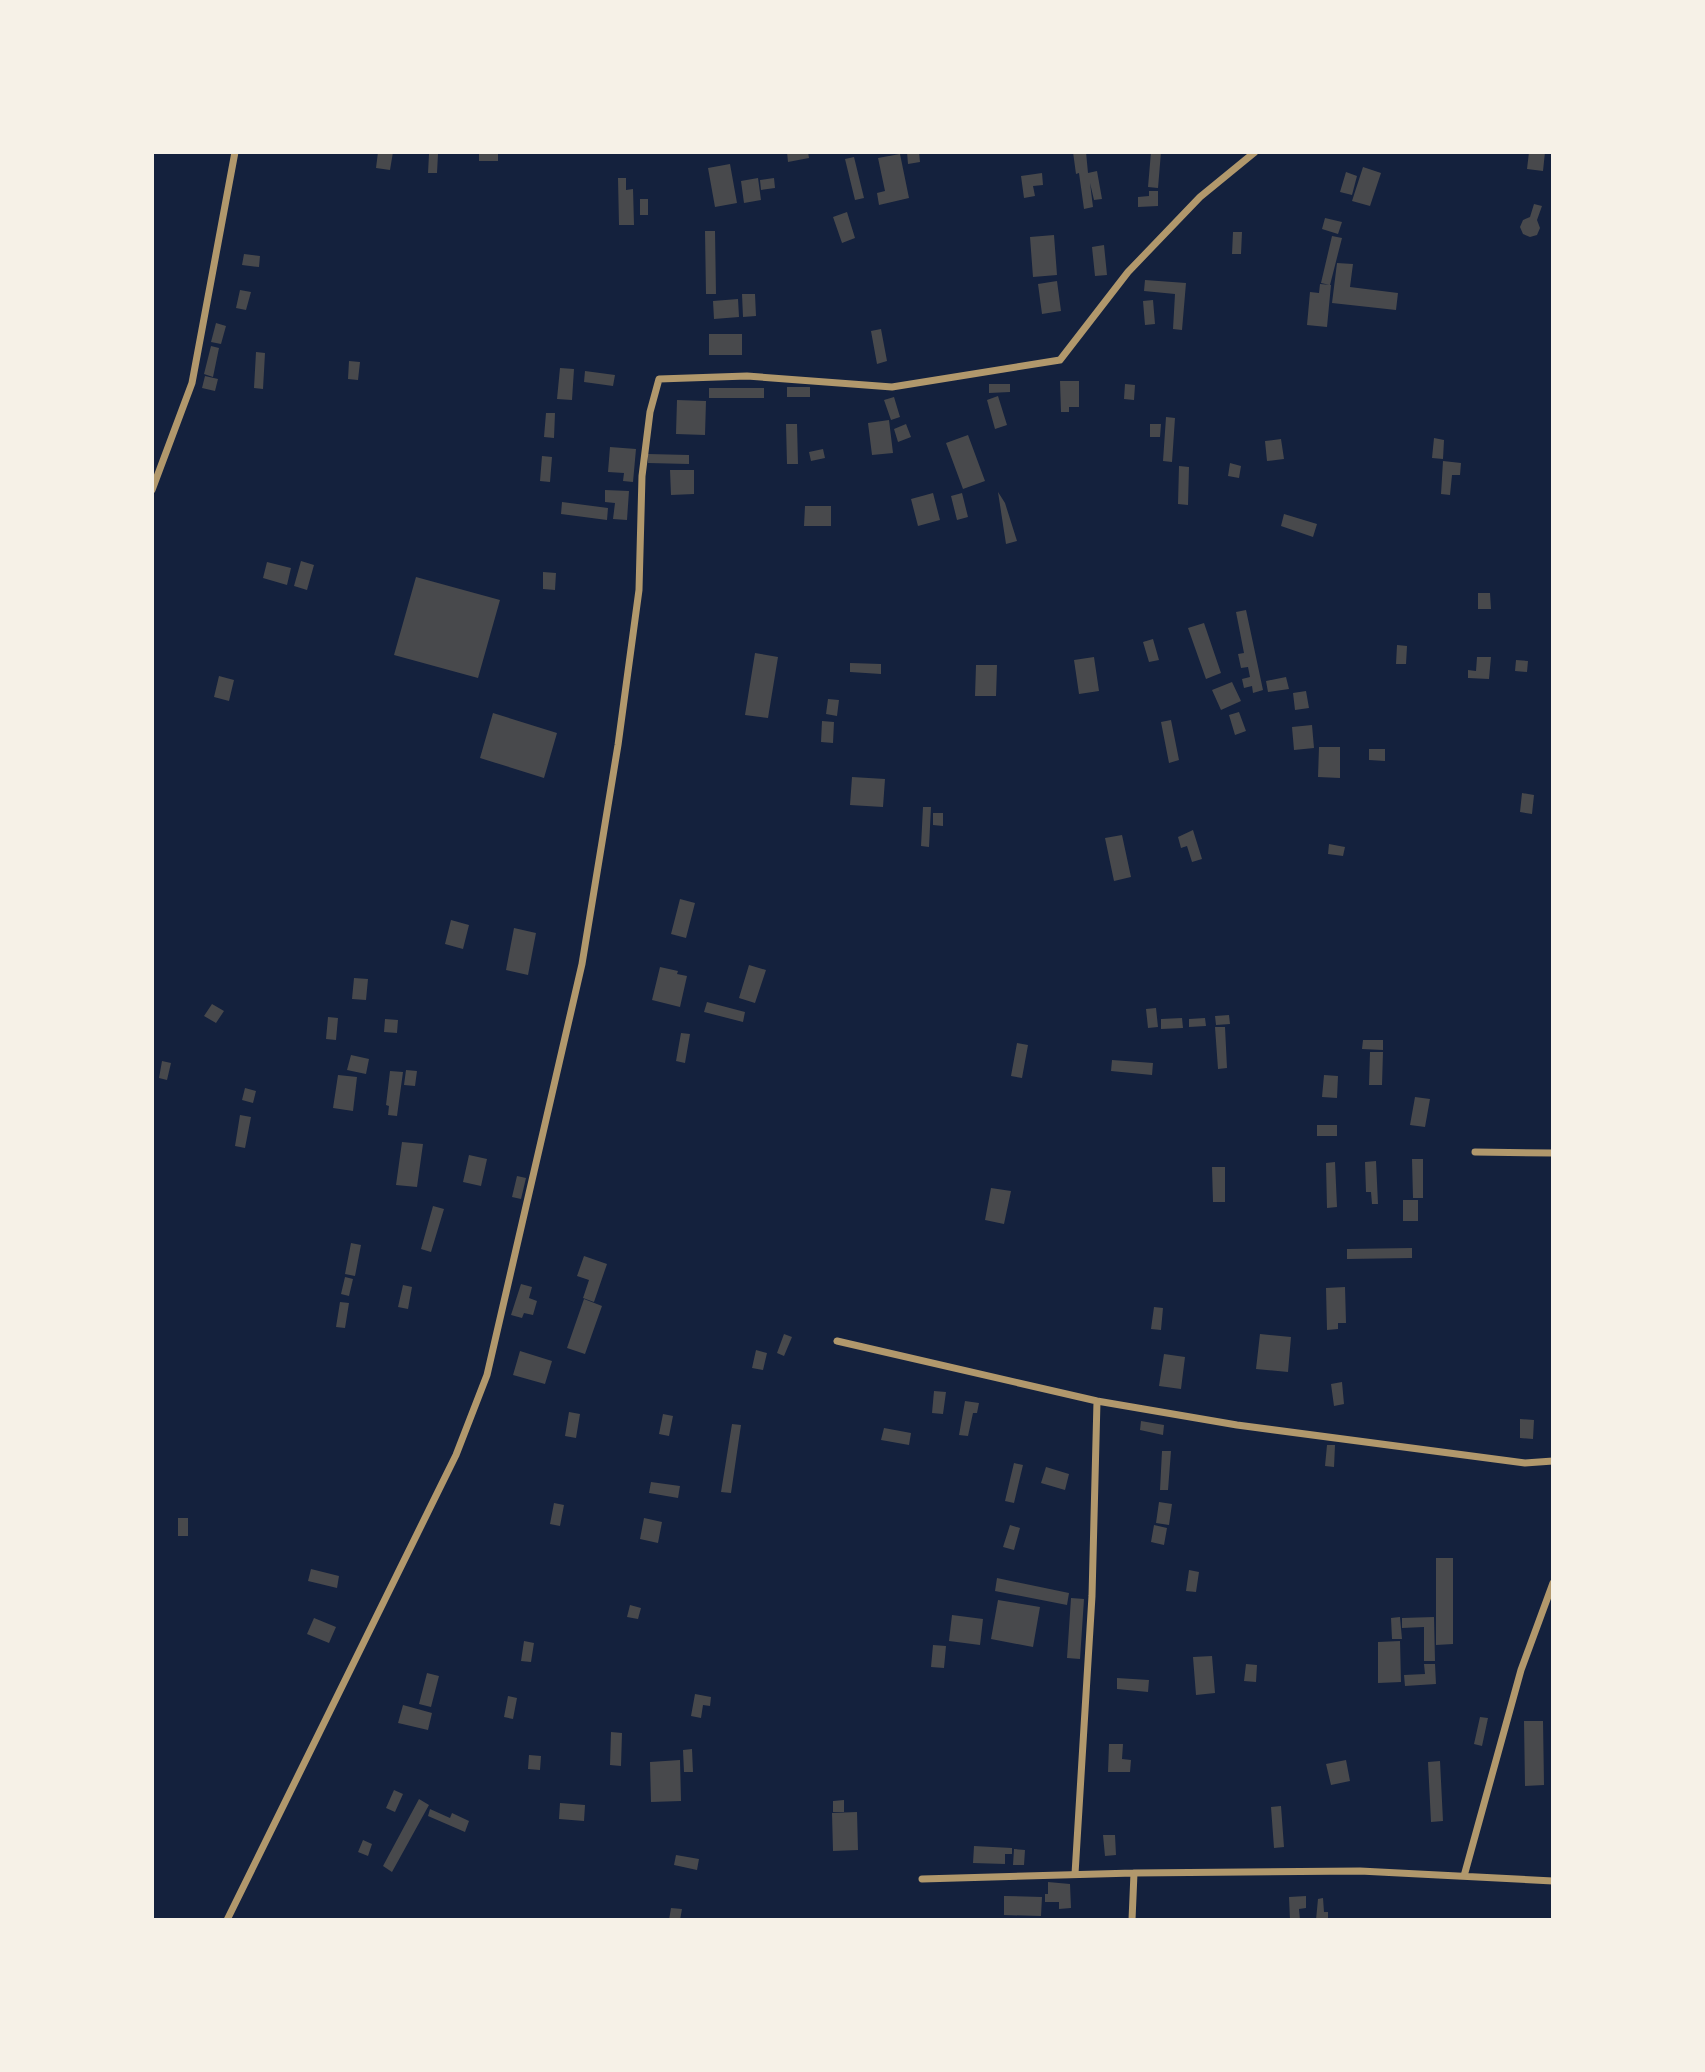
<svg xmlns="http://www.w3.org/2000/svg" width="1705" height="2072" font-family="Cabin,sans-serif">
	<style>
		.building { fill: #48494c }
		.lines { fill: none; stroke-linecap: round; stroke-linejoin: round }
		.minor { stroke: #b1986c; stroke-width: 7 }
	</style>
	<rect width="100%" height="100%" fill="#14213d"/>
	<path class="building" d="M378,152h15l-3,18 -14,-2z
		M479,152h19v9h-19z
		M787,152h21l1,6 -21,4z
		M907,152h12l1,10 -12,2z
		M1073,152h13l2,21 9,-2 5,28 -8,1 -4,-17 3,24 -9,2 -5,-36 -3,1z
		M1151,152h10l-3,36 -10,-1z
		M1529,152h16l-2,19 -16,-2z
		M429,154h9l-1,19h-9z
		M900,154l9,44 -30,7 -2,-12 8,-2 -7,-33z
		M854,157l10,41 -9,2 -10,-41z
		M730,164l7,39 -22,4 -7,-39z
		M1363,167l18,6 -11,33 -18,-5z
		M1346,172l11,4 -5,19 -12,-3z
		M1042,173l1,12 -10,1 2,10 -11,2 -3,-22z
		M618,178h8v12l7,-1 1,36h-15z
		M758,178l3,22 -17,3 -3,-22z
		M774,178l1,10 -14,2 -1,-10z
		M1149,191h9v15l-20,1v-10l11,-1z
		M640,199h8v16h-8z
		M1534,204l8,2 -5,14 3,8 -3,7 -7,2 -7,-3 -3,-7 3,-7 7,-3z
		M847,212l8,26 -13,5 -9,-26z
		M1325,218l17,4 -4,12 -16,-5z
		M705,231h10l1,63h-10z
		M1233,232h9l-1,22h-9z
		M1054,235l3,40 -24,2 -3,-40z
		M1332,236l10,2 -12,47 -9,-2z
		M1104,245l3,30 -12,1 -3,-29z
		M244,254l16,2 -1,11 -17,-2z
		M1337,263l16,1 -3,23 48,6 -2,17 -64,-7z
		M1145,280l41,3 -4,47 -9,-1 2,-35 -31,-3z
		M1057,281l4,30 -19,3 -4,-30z
		M1320,284l11,1 -4,42 -20,-2 3,-33 9,1z
		M240,290l11,2 -5,18 -10,-2z
		M742,294h13l1,22 -13,1z
		M738,299l1,18 -25,2 -1,-18z
		M1153,300l2,24 -10,1 -2,-24z
		M216,323l10,3 -5,18 -10,-2z
		M881,329l6,32 -10,3 -6,-33z
		M709,334h33v21h-33z
		M211,346l8,2 -6,29 -9,-3z
		M256,352l9,1 -2,36 -9,-1z
		M349,361l11,1 -2,18 -10,-1z
		M560,368l14,1 -2,31 -15,-1z
		M585,371l30,4 -2,11 -29,-4z
		M205,376l13,3 -3,12 -13,-3z
		M1060,381h19v26h-10v5h-8z
		M989,384h21v8l-21,1z
		M1125,384l10,1 -1,15 -10,-1z
		M787,387h23v10h-23z
		M709,388h55v10h-55z
		M998,396l9,29 -12,4 -8,-29z
		M894,397l6,20 -9,3 -7,-20z
		M677,400l29,1 -1,34 -29,-1z
		M546,413h9l-1,25 -10,-1z
		M1166,417l9,1 -3,44 -9,-1z
		M889,420l4,33 -21,2 -4,-32z
		M786,424h11l1,40h-11z
		M906,424l5,13 -13,5 -4,-13z
		M1150,424h11l-1,13h-10z
		M968,435l17,46 -22,8 -17,-46z
		M1434,438l10,2 -1,19 -11,-1z
		M1281,439l3,20 -17,2 -2,-20z
		M610,447l26,2 -3,33 -10,-1 1,-8 -16,-1z
		M823,449l2,9 -14,3 -2,-9z
		M648,454l41,1v9l-41,-1z
		M542,456l10,1 -2,25 -10,-1z
		M1443,461l18,2 -1,12h-8l-2,20 -9,-1z
		M1230,463l11,3 -2,12 -11,-2z
		M1179,466l10,1 -1,38 -10,-1z
		M670,470h24v24l-23,1z
		M605,490l24,1 -2,29 -14,-1 2,-16 -10,-1z
		M998,492l7,11 12,38 -11,3z
		M933,493l7,27 -22,6 -7,-27z
		M962,493l6,24 -11,3 -6,-24z
		M562,502l46,6 -1,12 -46,-6z
		M805,506h26v20h-27z
		M1284,514l33,10 -4,13 -32,-11z
		M301,561l13,4 -7,25 -13,-4z
		M267,562l24,6 -4,17 -24,-7z
		M543,572l13,1 -1,17 -12,-1z
		M416,577l84,23 -22,78 -84,-23z
		M1478,593h12l1,16h-13z
		M1246,610l17,80 -10,3 -1,-7 -8,2 -2,-9 8,-2 -2,-10 -7,1 -3,-14 6,-1 -8,-41z
		M1204,623l17,50 -15,6 -18,-51z
		M1153,639l6,21 -10,2 -6,-20z
		M1397,645l10,1 -1,18h-10z
		M755,653l23,4 -10,61 -23,-3z
		M1094,657l5,34 -20,3 -5,-34z
		M1477,657h14l-2,22 -21,-1v-8l8,1z
		M1516,660l12,1 -1,11 -12,-1z
		M850,663l31,1v10l-31,-2z
		M976,665h21l-1,31h-21z
		M219,676l15,4 -5,21 -15,-4z
		M1286,677l3,12 -21,3 -2,-11z
		M1232,682l9,19 -20,9 -9,-20z
		M1306,691l3,17 -14,2 -2,-17z
		M828,699l11,1 -2,16 -11,-2z
		M1239,712l7,19 -11,4 -6,-20z
		M493,713l64,20 -13,45 -64,-20z
		M1171,720l8,40 -10,3 -8,-41z
		M822,721l12,1 -1,21 -12,-1z
		M1312,725l2,23 -20,2 -2,-23z
		M1319,747h21v31l-22,-1z
		M1369,749h16v12l-16,-1z
		M852,777l33,2 -2,28 -33,-2z
		M1522,793l12,2 -2,19 -12,-2z
		M923,807h8l-2,40 -8,-1z
		M933,813h10v13l-10,-1z
		M1193,830l9,29 -10,3 -5,-16 -6,2 -3,-11z
		M1122,835l9,42 -17,4 -9,-43z
		M1329,844l16,3 -2,9 -15,-2z
		M680,899l15,4 -9,35 -15,-4z
		M451,920l18,5 -6,24 -18,-5z
		M514,928l22,5 -8,42 -22,-5z
		M749,965l17,5 -11,33 -16,-5z
		M660,967l18,4 -1,3 10,2 -7,31 -28,-7z
		M354,978l14,1 -2,21 -14,-1z
		M707,1002l38,10 -2,10 -39,-10z
		M212,1004l12,7 -8,12 -12,-7z
		M1156,1008l2,19 -10,1 -2,-19z
		M1229,1015l1,9 -14,1 -1,-9z
		M328,1017l10,1 -2,22 -10,-1z
		M1182,1018l1,10 -22,1v-10z
		M1205,1018l1,8 -17,1v-8z
		M385,1019l13,1 -1,13 -13,-1z
		M1215,1027h10l2,41 -9,1z
		M681,1033l9,1 -5,29 -9,-2z
		M1363,1040h20v10l-21,-1z
		M1017,1043l11,2 -6,33 -11,-2z
		M1370,1052h13l-1,33h-13z
		M351,1055l18,4 -3,15 -19,-4z
		M1112,1060l41,3 -1,12 -41,-4z
		M162,1061l9,2 -4,17 -8,-2z
		M406,1070l11,1 -2,15 -11,-1z
		M390,1071l13,1 -6,44 -9,-1 1,-9 -3,-1z
		M338,1075l19,2 -4,34 -20,-3z
		M1324,1075l14,1 -1,22 -15,-1z
		M245,1088l11,3 -3,12 -11,-3z
		M1415,1097l15,2 -5,28 -15,-2z
		M240,1115l11,2 -6,31 -10,-2z
		M1317,1125h20v11h-20z
		M402,1142l21,2 -6,43 -21,-2z
		M469,1155l18,4 -6,27 -18,-4z
		M1412,1159h11v39h-10z
		M1376,1161l2,43h-6l-1,-12h-5l-1,-30z
		M1335,1162l2,45 -10,1 -1,-45z
		M1212,1167h13v35h-12z
		M517,1176l9,2 -5,21 -9,-2z
		M991,1188l20,3 -7,33 -19,-4z
		M1403,1200h15v21h-15z
		M433,1206l11,3 -13,43 -10,-3z
		M351,1243l10,2 -6,31 -10,-2z
		M1412,1248v10l-65,1v-10z
		M584,1256l23,8 -13,38 -11,-4 6,-18 -12,-4z
		M345,1277l8,2 -4,17 -8,-2z
		M521,1284l11,3 -3,11 8,3 -4,14 -9,-2 -2,5 -11,-3z
		M403,1285l9,2 -4,22 -10,-2z
		M1345,1287l1,36h-8v6l-11,1 -1,-42z
		M584,1299l18,7 -17,48 -18,-6z
		M340,1302l9,1 -4,25 -9,-1z
		M1154,1307l9,1 -2,22 -10,-1z
		M784,1334l8,3 -8,19 -7,-3z
		M1260,1334l31,3 -3,35 -32,-3z
		M756,1350l11,3 -4,17 -11,-2z
		M520,1351l32,10 -7,23 -32,-9z
		M1164,1354l21,3 -4,32 -22,-3z
		M1342,1382l2,22 -10,2 -3,-22z
		M934,1391l12,1 -3,22 -11,-1z
		M965,1401l14,2 -2,10h-4l-5,23 -9,-1z
		M569,1412l11,2 -4,24 -11,-2z
		M663,1414l10,2 -4,20 -10,-2z
		M1520,1419l14,1 -1,19 -13,-1z
		M1141,1421l23,4 -1,10 -23,-5z
		M732,1424l9,1 -10,68 -10,-1z
		M884,1428l27,5 -2,12 -28,-5z
		M1327,1445h8l-1,22 -9,-1z
		M1162,1451h9l-3,39h-8z
		M1014,1463l9,2 -9,38 -9,-2z
		M1046,1467l23,7 -4,16 -24,-7z
		M651,1482l29,4 -2,12 -29,-5z
		M1159,1502l13,2 -3,21 -13,-2z
		M554,1503l10,2 -4,21 -10,-2z
		M178,1518h10v18h-10z
		M644,1518l18,4 -4,21 -18,-4z
		M1010,1525l10,3 -6,22 -11,-3z
		M1154,1525l13,3 -3,17 -13,-3z
		M1436,1558h17v86l-17,1z
		M311,1569l28,7 -2,12 -29,-7z
		M1189,1570l10,2 -3,20 -10,-1z
		M997,1578l72,15 -2,12 -72,-14z
		M1071,1598l13,1 -4,60 -13,-1z
		M998,1600l42,7 -7,40 -42,-8z
		M630,1605l11,3 -3,11 -11,-2z
		M952,1615l31,4 -3,26 -31,-4z
		M1400,1617l2,22h-10l-1,-21z
		M1434,1617l1,44h-11v-34l-22,1v-10z
		M314,1618l22,9 -7,16 -22,-9z
		M524,1641l10,2 -3,19 -10,-1z
		M1400,1641l1,41 -23,1v-41z
		M933,1645l13,1 -2,22 -13,-1z
		M1212,1656l3,37 -19,2 -3,-38z
		M1246,1664l11,1 -1,17 -12,-1z
		M1424,1664h11l1,20 -31,2 -1,-11 21,-1z
		M427,1673l12,3 -8,31 -12,-3z
		M1117,1678l32,2 -1,12 -31,-3z
		M695,1694l16,3 -1,9 -7,-1 -2,13 -10,-2z
		M508,1696l9,2 -4,21 -9,-2z
		M403,1705l29,8 -4,17 -30,-7z
		M1480,1717l8,1 -6,28 -8,-2z
		M1524,1721h19l1,64 -19,1z
		M611,1732l11,1 -1,33 -11,-1z
		M1109,1744h14l-1,15 9,1 -1,12h-22z
		M692,1749l1,23h-9l-1,-22z
		M529,1755l12,1 -1,14 -12,-1z
		M680,1760l1,41 -30,1 -1,-40z
		M1346,1760l4,21 -19,4 -5,-21z
		M1440,1761l3,60 -12,1 -3,-60z
		M394,1790l9,4 -8,18 -9,-4z
		M419,1799l10,6 -37,67 -9,-6z
		M844,1800v12h-11v-11z
		M560,1803l25,2 -1,16 -25,-2z
		M1281,1806l3,41 -10,1 -3,-41z
		M430,1809l20,9 2,-5 17,8 -4,11 -37,-16z
		M857,1812l1,38 -25,1 -1,-38z
		M1103,1835h12l1,20 -11,1z
		M363,1840l9,4 -4,12 -10,-4z
		M974,1846l38,2v6h-7v10l-32,-1z
		M1014,1849l11,1 -1,15h-11z
		M676,1855l23,4 -2,11 -23,-5z
		M1048,1882l22,2 1,24 -12,1v-7h-14v-8h3z
		M1004,1896l38,1 -1,19 -37,-1z
		M1306,1896v12l-7,1 1,11h-10l-1,-23z
		M1323,1898l1,14h4v8h-12l2,-21z
		M671,1908l11,1 -2,11h-11z"/>
	<g class="lines">
		<path class="minor" d="M152,490l40,-107 43,-231
			M1475,1152l78,1
			M837,1341l260,60 140,24 288,38 28,-2
			M1075,1874l17,-278 5,-195
			M1464,1876l57,-206 32,-87
			M922,1879l212,-6 226,-2 193,10
			M227,1920l229,-465 31,-80 95,-411 36,-219 21,-155 3,-114 8,-64 9,-33 88,-3 145,11 168,-27 68,-88 72,-75 55,-45
			M1132,1920l2,-47"/>
	</g>
	<rect width="1705" height="2072" fill="none" stroke="#f6f1e7" stroke-width="308"/>
</svg>
